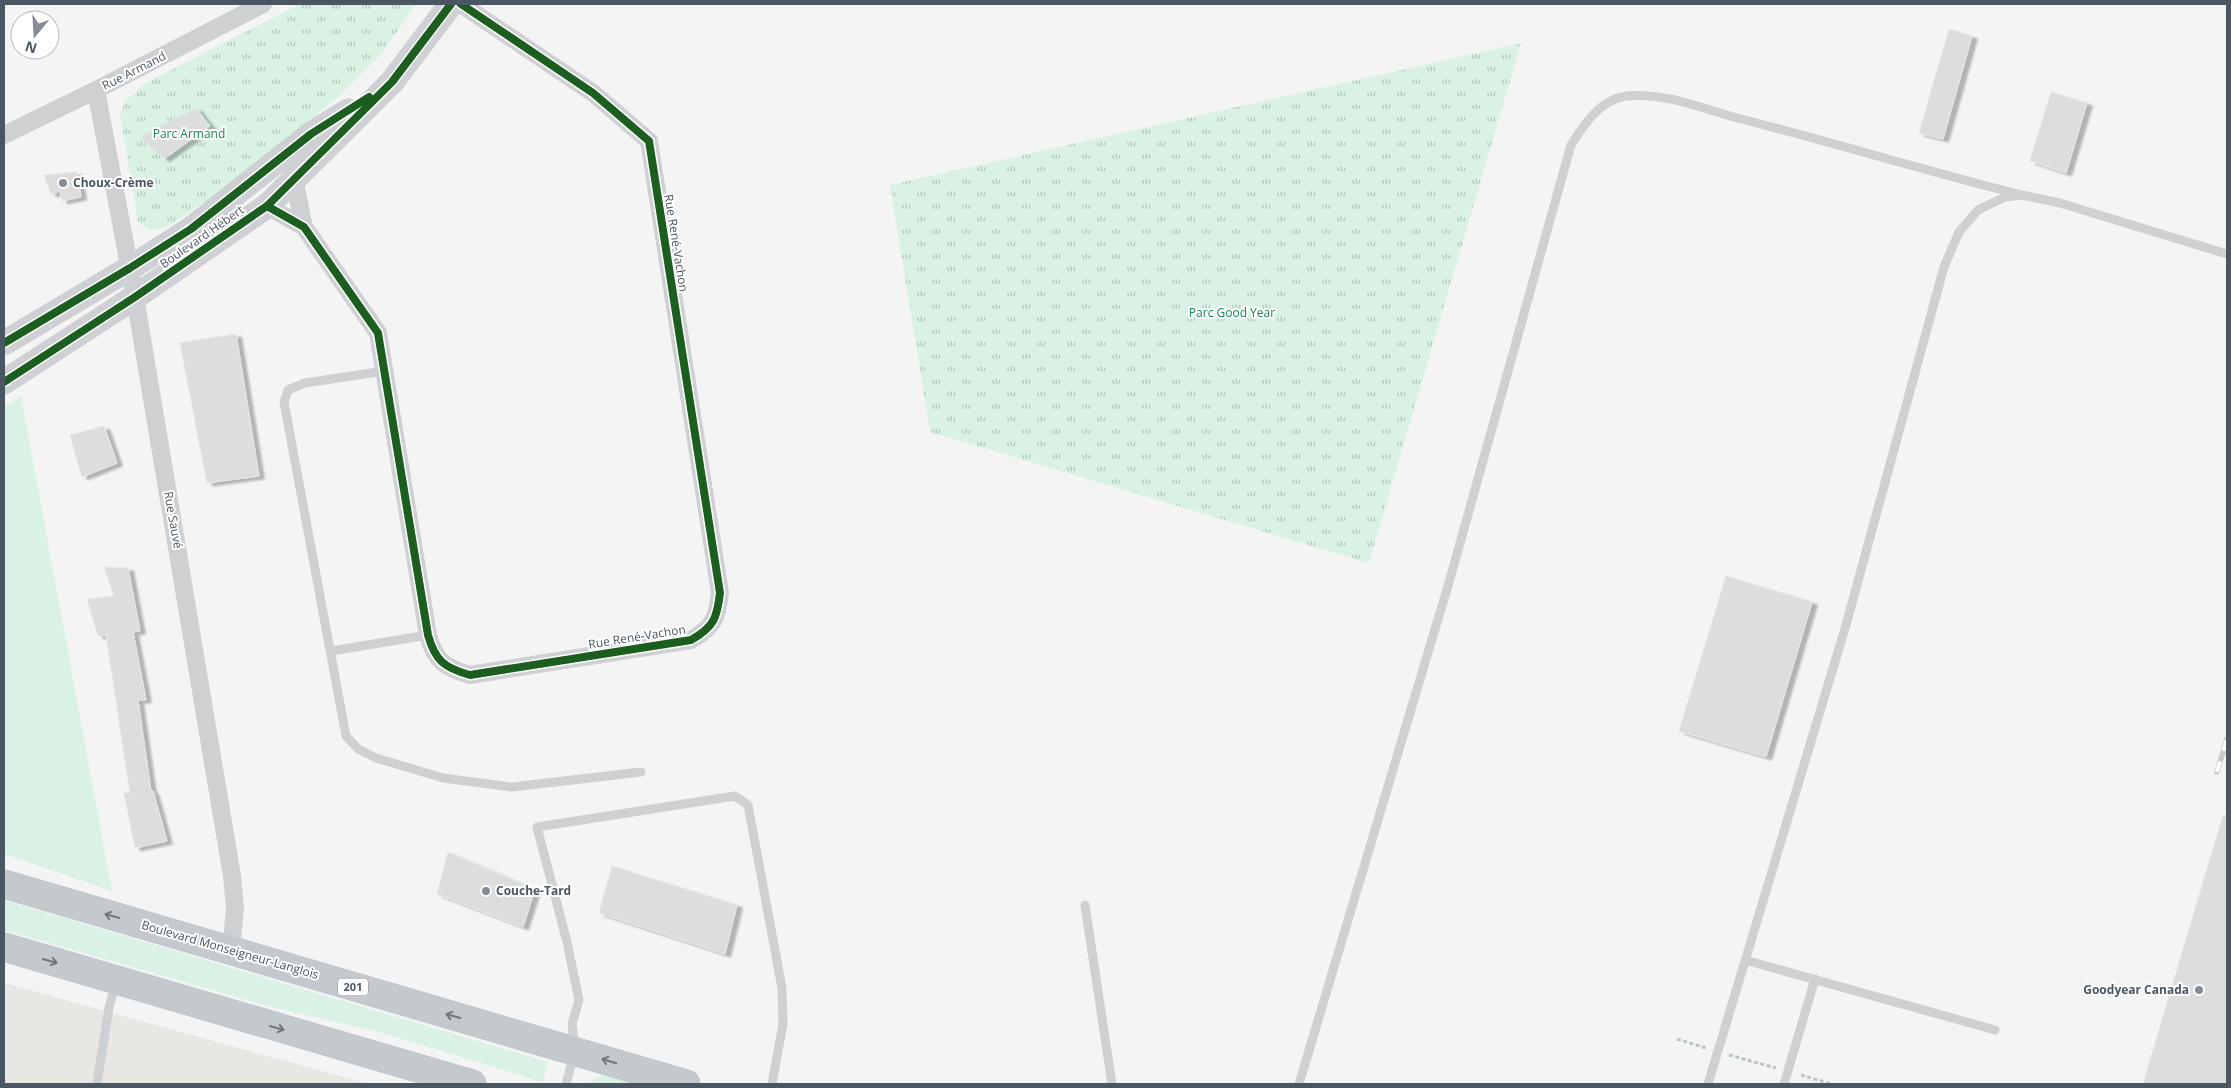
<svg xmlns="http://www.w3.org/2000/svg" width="2231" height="1088" font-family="'Open Sans',sans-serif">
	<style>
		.commercial { fill: #e8e7e3 }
		.green { fill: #d9f2e3 }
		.park { fill: url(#park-tufts) }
		.building { fill: #ddddde; stroke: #e5e6e7; filter: url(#shadow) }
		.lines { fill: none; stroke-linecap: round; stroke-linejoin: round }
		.trunk-casing { stroke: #b9bec3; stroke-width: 29 }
		.path { stroke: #bcc7c4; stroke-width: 3; stroke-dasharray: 4 2.5; stroke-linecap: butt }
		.service { stroke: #ced0d2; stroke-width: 9 }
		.minor { stroke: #ced0d2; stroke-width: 18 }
		.secondary { stroke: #ced0d4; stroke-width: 25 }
		.trunk { stroke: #c4c9cd; stroke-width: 28 }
		.rail-casing { stroke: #c9cacc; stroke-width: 5.5 }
		.rail { stroke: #fff; stroke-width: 4; stroke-dasharray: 11; stroke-linecap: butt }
		.cycleway-casing { stroke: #fff; stroke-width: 11 }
		.cycleway { stroke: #1b5e20; stroke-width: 8 }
		.oneway { stroke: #6f7881 }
		.poi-dot { fill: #868d94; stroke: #fff; stroke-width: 2 }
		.labels { text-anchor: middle; stroke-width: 4; stroke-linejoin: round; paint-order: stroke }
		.shield { fill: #fff; stroke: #808990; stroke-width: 1 }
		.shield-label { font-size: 11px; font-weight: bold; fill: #4a5661 }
		.street-label { font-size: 12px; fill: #4a5661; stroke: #fff }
		.park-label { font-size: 12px; fill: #17864f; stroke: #fff }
		.poi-label { font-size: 12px; font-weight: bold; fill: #4a5661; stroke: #fff; text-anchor: start }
	</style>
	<defs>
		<pattern id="park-tufts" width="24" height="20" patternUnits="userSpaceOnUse" patternTransform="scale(1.25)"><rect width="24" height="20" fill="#d9f2e3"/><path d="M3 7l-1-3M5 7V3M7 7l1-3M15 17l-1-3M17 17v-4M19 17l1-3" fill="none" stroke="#b2c7bb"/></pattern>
		<filter id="shadow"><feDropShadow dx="5.5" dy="3" stdDeviation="1" flood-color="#0004"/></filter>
	</defs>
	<rect width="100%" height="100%" fill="#f4f4f4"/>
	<path class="commercial" d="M4,983l365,101h-365z"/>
	<path class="green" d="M21,396l91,495 -108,-37v-447z
		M4,900l544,162 -5,20 -164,-50 -112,-26 -263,-76z
		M604,1075l32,8 5,1h-53l9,-7z"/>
	<path class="park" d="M300,4h116l-33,48 -47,47 -99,81 -70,47 -18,3 -11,-8 -18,-108 5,-13 21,-18z
		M1521,43l-152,520 -439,-131 -40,-247z"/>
	<path class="building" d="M1949,29l23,7 -29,103 -24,-6z
		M2051,92l36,11 -21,70 -36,-12z
		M196,108l14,18 -46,33 -24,-22z
		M77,172l4,25 -19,4 -2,-10 -9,3 -7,-19z
		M236,334l23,142 -52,7 -27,-140z
		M104,426l13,37 -35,14 -12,-42z
		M104,567l24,1 12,63 -7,1 13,68h-8l13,91h2l14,50 -32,7 -11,-55h6l-24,-158 -8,1 -11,-37 27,-3z
		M1726,576l86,26 -46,155 -87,-26z
		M2223,815l4,1v268h-84z
		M448,852l87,37 -12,38 -86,-33z
		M612,866l125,39 -12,49 -126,-41z"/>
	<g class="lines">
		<g class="trunk-casing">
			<path id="trunk" d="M4,884l682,200
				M4,947l468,137"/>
		</g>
		<path class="path" d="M1677,1039l29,9
			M1729,1055l47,13
			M1801,1075l31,9"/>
		<path class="service" d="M384,371l-79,12 -17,7 -4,12 62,334 12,13 18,9 67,20 69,9 129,-15
			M331,651l97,-16
			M1085,905l27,179
			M1745,960l250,70
			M97,1084l12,-77 7,-24
			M566,1084l9,-33 -3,-27 7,-24 -12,-58 -30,-115 198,-31 13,9 34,183 1,36 -11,60
			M1299,1084l151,-505 121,-434c13,-21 29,-45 55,-49 37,-4 75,12 111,22 95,24 189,53 285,77
			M1708,1084l138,-459 98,-358 15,-35 19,-22 27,-13 17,-2 38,8 167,51
			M1784,1084l31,-105"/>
		<path class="minor" d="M96,90l39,207 97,579 3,32 -4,43
			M4,135l92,-45 167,-86
			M294,179l10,48
			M267,206l37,21 74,106 50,302c7,26 17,33 42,40l221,-35c23,-13 26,-22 29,-47l-71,-452 -56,-48 -132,-89"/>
		<path class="secondary" d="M4,343l126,-75 61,-39 120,-95 37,-23
			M4,382l131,-85 132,-91 125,-124 59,-78"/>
		<use href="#trunk" class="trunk"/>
		<g class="rail-casing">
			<path id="rail" d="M2217,772l10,-33"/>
		</g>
		<use href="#rail" class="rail"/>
		<g class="cycleway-casing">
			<path id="cycleway" d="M267,206l37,21 74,106 50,302c7,26 17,33 42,40l221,-35c23,-13 26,-22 29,-47l-71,-452 -56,-48 -132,-89
				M4,343l126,-75 61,-39 120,-95 58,-37
				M4,382l131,-85 132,-91 125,-124 59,-78"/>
		</g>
		<use href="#cycleway" class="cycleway"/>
	</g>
	<defs><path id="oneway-shaft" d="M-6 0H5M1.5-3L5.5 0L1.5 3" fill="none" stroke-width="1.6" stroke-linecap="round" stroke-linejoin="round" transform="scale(1.25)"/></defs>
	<g class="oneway">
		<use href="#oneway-shaft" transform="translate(112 916) rotate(-164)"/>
		<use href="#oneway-shaft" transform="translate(50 961) rotate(16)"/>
		<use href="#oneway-shaft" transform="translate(453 1016) rotate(-164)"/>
		<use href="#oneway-shaft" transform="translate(277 1028) rotate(16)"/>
		<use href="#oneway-shaft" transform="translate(609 1061) rotate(-163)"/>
	</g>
	<g class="poi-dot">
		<circle cx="63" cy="183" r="5"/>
		<circle cx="486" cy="891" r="5"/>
		<circle cx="2199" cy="990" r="5"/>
	</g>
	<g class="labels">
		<rect class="shield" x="338" y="978.5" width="30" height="17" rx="4"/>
		<g class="shield-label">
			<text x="353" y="991">201</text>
		</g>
		<g class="street-label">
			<text transform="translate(134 71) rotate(-27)" y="4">Rue Armand</text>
			<text transform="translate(202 237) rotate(-35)" y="4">Boulevard Hébert</text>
			<text transform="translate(676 243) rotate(81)" y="4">Rue René-Vachon</text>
			<text transform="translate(173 520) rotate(80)" y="4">Rue Sauvé</text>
			<text transform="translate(637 637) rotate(-9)" y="4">Rue René-Vachon</text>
			<text transform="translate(230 950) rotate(16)" y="4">Boulevard Monseigneur-Langlois</text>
		</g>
		<g class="park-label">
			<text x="189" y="138">Parc Armand</text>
			<text x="1232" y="317">Parc Good Year</text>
		</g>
		<g class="poi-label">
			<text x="73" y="187">Choux-Crème</text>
			<text x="496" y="895">Couche-Tard</text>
			<text x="2189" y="994" text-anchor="end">Goodyear Canada</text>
		</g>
	</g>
	<rect width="2231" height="1088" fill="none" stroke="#4a5661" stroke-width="10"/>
	<g transform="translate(35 35) rotate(198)"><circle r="24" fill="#ffffff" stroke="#b7bbc0"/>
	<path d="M0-4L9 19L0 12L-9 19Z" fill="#868d94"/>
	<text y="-8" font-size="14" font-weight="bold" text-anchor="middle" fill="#4a5661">N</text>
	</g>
</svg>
